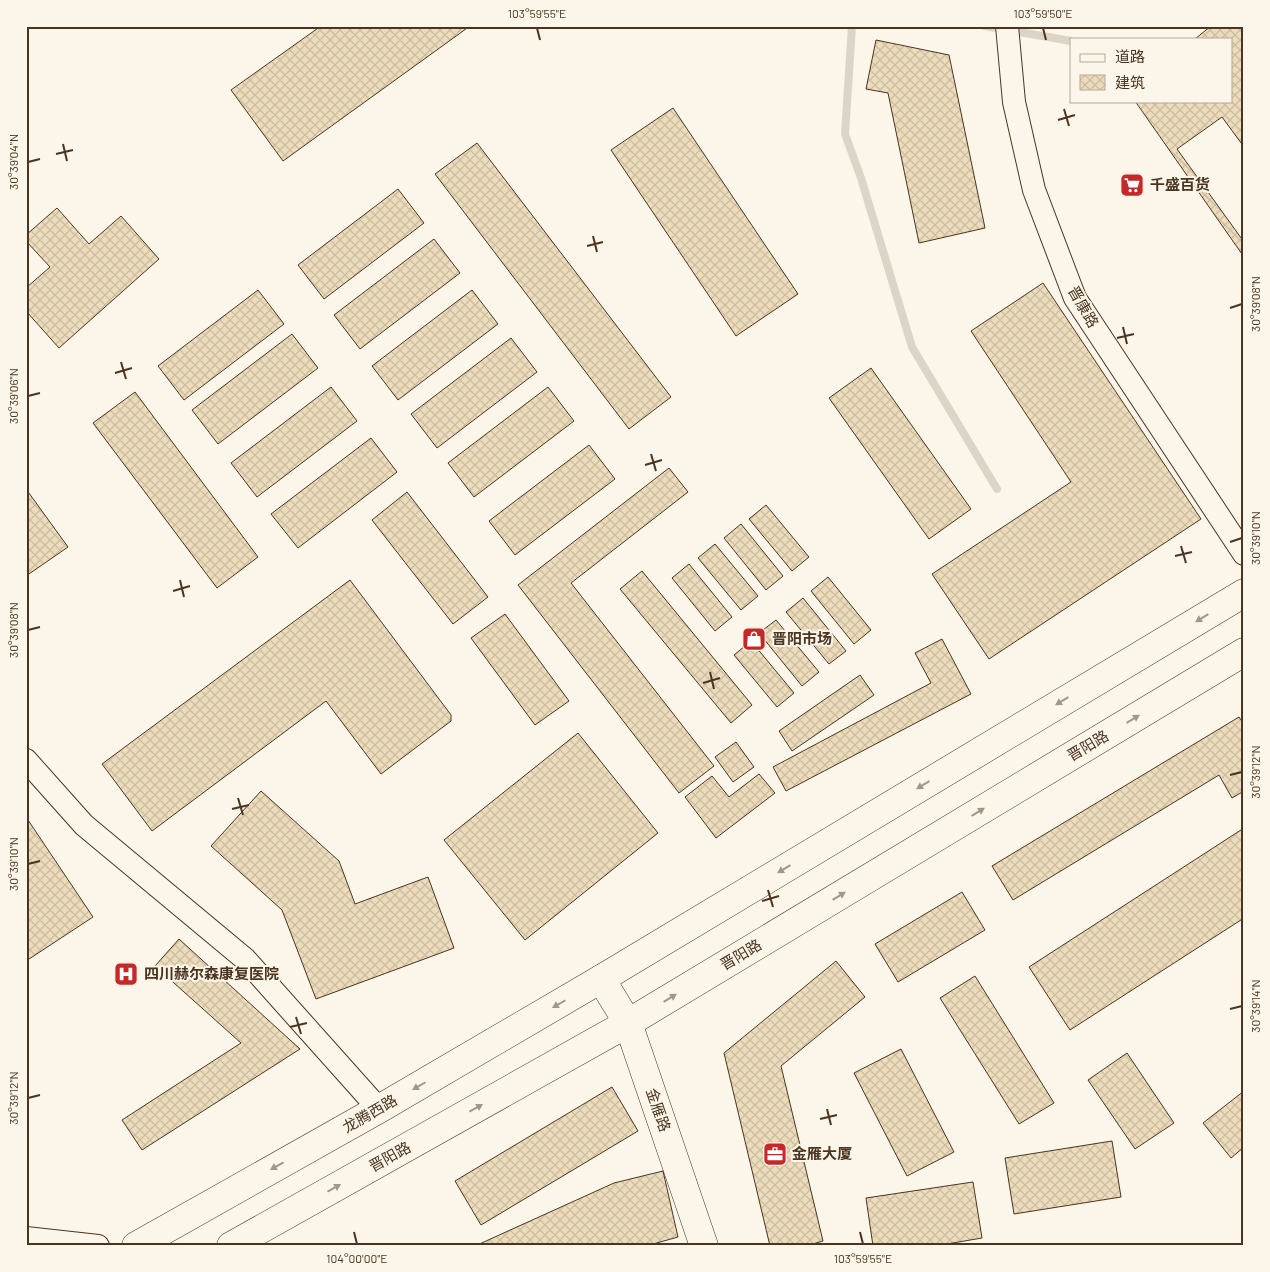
<svg xmlns="http://www.w3.org/2000/svg" width="1270" height="1272" font-family="Barlow,'Noto Sans SC',sans-serif">
	<style>
		.lines { fill: none; stroke-linecap: round; stroke-linejoin: round }
		.stream { stroke: #dcd4c6; stroke-width: 8 }
		.building { fill: url(#building-cross-hatch); stroke: #4a3520 }
		.minor-casing { stroke: #4a3520; stroke-width: 24 }
		.tertiary-casing { stroke: #4a3520; stroke-width: 29 }
		.primary-casing { stroke: #4a3520; stroke-width: 29 }
		.minor { stroke: #fbf6e9; stroke-width: 22 }
		.tertiary { stroke: #fbf6e9; stroke-width: 28 }
		.primary { stroke: #fbf6e9; stroke-width: 28 }
		.oneway { fill: #a29684 }
		.ticks { fill: none; stroke: #4a3520; stroke-width: 2 }
		.labels { text-anchor: middle; stroke-width: 4; stroke-linejoin: round; paint-order: stroke }
		.poi-label { font-size: 15px; font-weight: bold; fill: #4a3520; stroke: #fbf6e9; text-anchor: start }
		.street-label { font-size: 15px; fill: #4a3520; stroke: #fbf6e9 }
		.neatline { fill: none; stroke: #4a3520; stroke-width: 2 }
		.ticks-label { font-size: 12px; text-anchor: middle; fill: #4a3520 }
	</style>
	<defs>
		<pattern id="building-cross-hatch" width="8" height="8" patternUnits="userSpaceOnUse" patternTransform="scale(1.25)"><rect width="8" height="8" fill="#ecdcbc"/><path d="M0 0l8 8M0 8l8-8" fill="none" stroke="#ccbda1"/></pattern>
	</defs>
	<rect width="100%" height="100%" fill="#fbf6e9"/>
	<g class="lines">
		<path class="stream" d="M852,26l-7,108 16,44 51,169 85,142
			M985,26l86,15"/>
	</g>
	<path class="building" d="M321,26h149l-187,135 -52,-71z
		M1211,26h33v121l-22,-30 -45,32 67,93v15l-109,-156h96v-62h-36z
		M876,40l73,15 36,173 -66,15 -31,-150 -22,-4z
		M673,108l125,186 -62,42 -125,-186z
		M477,143l194,254 -42,32 -194,-255z
		M398,189l26,34 -100,76 -26,-34z
		M57,208l32,36 32,-28 38,43 -100,89 -33,-37v-23l24,-21 -24,-26v-6z
		M434,239l26,34 -100,76 -26,-34z
		M1043,283l158,236 -212,140 -57,-85 139,-92 -100,-151z
		M258,290l26,34 -100,76 -26,-34z
		M472,290l26,34 -100,76 -26,-34z
		M292,334l26,34 -100,76 -26,-34z
		M511,338l26,34 -100,76 -26,-34z
		M871,368l100,141 -42,30 -100,-141z
		M331,387l26,34 -100,76 -26,-34z
		M548,387l26,34 -100,76 -26,-34z
		M135,392l123,165 -41,31 -124,-165z
		M371,438l26,34 -99,76 -27,-34z
		M589,445l26,34 -100,76 -26,-34z
		M669,468l19,24 -117,91 143,183 -35,27 -161,-208z
		M26,489l42,58 -42,29z
		M407,492l81,105 -35,27 -81,-104z
		M766,505l43,52 -17,14 -43,-52z
		M741,524l42,52 -17,14 -42,-52z
		M715,544l43,52 -17,14 -43,-52z
		M689,564l43,53 -17,14 -43,-53z
		M642,571l110,134 -21,18 -111,-134z
		M828,577l43,53 -17,14 -43,-53z
		M350,580l101,135v6l-70,53 -55,-73 -174,130 -50,-67z
		M803,598l43,53 -17,13 -43,-52z
		M505,614l64,87 -34,24 -64,-87z
		M776,620l43,52 -17,14 -43,-53z
		M942,639l29,55 -185,97 -13,-24 158,-84 -16,-30z
		M751,641l43,52 -17,14 -43,-52z
		M860,675l14,20 -82,56 -13,-20z
		M1239,717l5,7v67l-12,7 -13,-23 -206,125 -21,-34z
		M578,733l80,100 -133,107 -81,-100z
		M736,742l18,25 -21,15 -18,-25z
		M759,774l16,19 -59,45 -31,-41 27,-21 17,21z
		M261,791l78,70 16,43 73,-27 26,71 -138,51 -34,-89 -71,-64z
		M28,820l65,97 -67,44v-139z
		M1244,828v90l-174,112 -41,-63z
		M962,892l23,38 -87,52 -23,-38z
		M179,939l121,110 -158,101 -20,-30 119,-77 -86,-77z
		M836,961l29,36 -84,69 42,175 -17,5h-36l-46,-193z
		M975,976l79,127 -35,21 -79,-126z
		M901,1049l53,103 -47,24 -53,-103z
		M1127,1053l47,70 -39,26 -47,-69z
		M612,1087l26,44 -157,94 -26,-44z
		M1244,1091v56l-13,11 -28,-35z
		M1112,1141l9,56 -107,17 -9,-56z
		M663,1171l15,66 -32,9h-171l139,-63z
		M973,1182l9,56 -47,8h-62l-7,-48z"/>
	<g class="lines">
		<g class="minor-casing">
			<path id="minor" d="M1007,26l7,76 20,88 41,108 169,256
				M26,760l58,65 161,134 134,150
				M26,1238l72,8"/>
		</g>
		<g class="tertiary-casing">
			<path id="tertiary" d="M601,979l27,44 76,223"/>
		</g>
		<g class="primary-casing">
			<path id="primary" d="M136,1246l243,-137 222,-130 643,-386
				M231,1246l397,-223 616,-371"/>
		</g>
		<use href="#minor" class="minor"/>
		<use href="#tertiary" class="tertiary"/>
		<use href="#primary" class="primary"/>
	</g>
	<defs><path id="oneway-solid" d="M-6-.8H1V-3.2L6.5 0L1 3.2V.8H-6Z" transform="scale(1.25)"/></defs>
	<g class="oneway">
		<use href="#oneway-solid" transform="translate(1202 618) rotate(149)"/>
		<use href="#oneway-solid" transform="translate(1062 701) rotate(149)"/>
		<use href="#oneway-solid" transform="translate(1133 719) rotate(-31)"/>
		<use href="#oneway-solid" transform="translate(923 785) rotate(149)"/>
		<use href="#oneway-solid" transform="translate(978 812) rotate(-31)"/>
		<use href="#oneway-solid" transform="translate(784 869) rotate(149)"/>
		<use href="#oneway-solid" transform="translate(839 896) rotate(-31)"/>
		<use href="#oneway-solid" transform="translate(670 998) rotate(-31)"/>
		<use href="#oneway-solid" transform="translate(559 1004) rotate(150)"/>
		<use href="#oneway-solid" transform="translate(419 1086) rotate(150)"/>
		<use href="#oneway-solid" transform="translate(476 1108) rotate(-29)"/>
		<use href="#oneway-solid" transform="translate(277 1166) rotate(151)"/>
		<use href="#oneway-solid" transform="translate(334 1188) rotate(-29)"/>
	</g>
	<path class="ticks" d="M537,28l3,12M1043,28l3,12M1064,109l5,17M1058,120l17,-5M63,144l4,17M56,154l17,-4M28,162l12,-3M593,236l4,16M587,246l16,-4M1230,308l12,-4M1123,327l4,17M1117,338l17,-4M121,362l5,17M115,373l17,-5M28,396l12,-3M651,454l5,17M645,465l17,-5M1230,542l12,-4M1181,546l5,17M1175,556l17,-4M180,580l4,17M173,591l17,-5M28,630l12,-3M710,672l4,17M703,683l17,-5M1230,775l12,-3M238,798l5,17M232,809l17,-4M28,864l12,-3M768,890l5,17M762,901l17,-5M1230,1009l12,-3M296,1017l5,17M290,1027l17,-4M28,1098l12,-3M827,1109l4,16M820,1119l17,-4M354,1232l3,12M860,1232l3,12"/>
	<defs>
		<g id="supermarket-square" transform="scale(1.25)"><rect x="-9" y="-9" width="18" height="18" rx="4" fill="#c62828" stroke="#fbf6e9"/><path d="M-6-5.5h2.5l.6 2H6L4.5 2H-2.5L-4.4-4H-6ZM-1.5 3.2a1.3 1.3 0 1 0 .1 0ZM3 3.2a1.3 1.3 0 1 0 .1 0Z" fill="#fff"/></g>
		<g id="shop-square" transform="scale(1.25)"><rect x="-9" y="-9" width="18" height="18" rx="4" fill="#c62828" stroke="#fbf6e9"/><path d="M-5-2.5h2.3a2.7 3.5 0 0 1 5.4 0H5L5.5 6h-11ZM-1.5-2.5h3a1.5 2.3 0 0 0-3 0Z" fill="#fff"/></g>
		<g id="hospital-square" transform="scale(1.25)"><rect x="-9" y="-9" width="18" height="18" rx="4" fill="#c62828" stroke="#fbf6e9"/><path d="M-5-5h3v3.5h4V-5h3V5h-3V1.5h-4V5h-3Z" fill="#fff"/></g>
		<g id="office-square" transform="scale(1.25)"><rect x="-9" y="-9" width="18" height="18" rx="4" fill="#c62828" stroke="#fbf6e9"/><path d="M-6-3h4V-5.5h4V-3h4V5H-6ZM-1-4.5V-3h2v-1.5ZM-6 0V1H6V0Z" fill="#fff"/></g>
	</defs>
	<g fill-rule="evenodd">
		<use href="#supermarket-square" x="1132" y="185"/>
		<use href="#shop-square" x="754" y="639"/>
		<use href="#hospital-square" x="126" y="974"/>
		<use href="#office-square" x="775" y="1154"/>
	</g>
	<g class="labels">
		<g class="poi-label">
			<text x="1150" y="190">千盛百货</text>
			<text x="772" y="644">晋阳市场</text>
			<text x="144" y="979">四川赫尔森康复医院</text>
			<text x="792" y="1159">金雁大厦</text>
		</g>
		<g class="street-label">
			<text transform="translate(1083 307) rotate(60)" y="5">晋康路</text>
			<text transform="translate(1088 746) rotate(-31)" y="5">晋阳路</text>
			<text transform="translate(741 955) rotate(-31)" y="5">晋阳路</text>
			<text transform="translate(658 1110) rotate(71)" y="5">金雁路</text>
			<text transform="translate(370 1114) rotate(-30)" y="5">龙腾西路</text>
			<text transform="translate(390 1157) rotate(-29)" y="5">晋阳路</text>
		</g>
	</g>
	<rect width="1270" height="1272" fill="none" stroke="#fbf6e9" stroke-width="55"/>
	<rect x="1070" y="38" width="162" height="65" fill="#fbf6e9" stroke="#b4a999"/>
	<rect x="1080" y="54" width="25" height="8" fill="#fbf6e9" stroke="#b4a999"/>
	<text x="1115" y="62" font-size="15" fill="#4a3520">道路</text>
	<rect x="1080" y="75" width="25" height="15" fill="url(#building-cross-hatch)" stroke="#b4a999"/>
	<text x="1115" y="88" font-size="15" fill="#4a3520">建筑</text>
	<rect x="28" y="28" width="1214" height="1216" class="neatline"/>
	<g class="ticks-label">
		<text x="537" y="18">103°59'55"E</text>
		<text x="1043" y="18">103°59'50"E</text>
		<text transform="translate(14 162) rotate(-90)" y="4">30°39'04"N</text>
		<text transform="translate(1256 304) rotate(-90)" y="4">30°39'08"N</text>
		<text transform="translate(14 396) rotate(-90)" y="4">30°39'06"N</text>
		<text transform="translate(1256 538) rotate(-90)" y="4">30°39'10"N</text>
		<text transform="translate(14 630) rotate(-90)" y="4">30°39'08"N</text>
		<text transform="translate(1256 772) rotate(-90)" y="4">30°39'12"N</text>
		<text transform="translate(14 864) rotate(-90)" y="4">30°39'10"N</text>
		<text transform="translate(1256 1006) rotate(-90)" y="4">30°39'14"N</text>
		<text transform="translate(14 1098) rotate(-90)" y="4">30°39'12"N</text>
		<text x="357" y="1263">104°00'00"E</text>
		<text x="863" y="1263">103°59'55"E</text>
	</g>
</svg>
